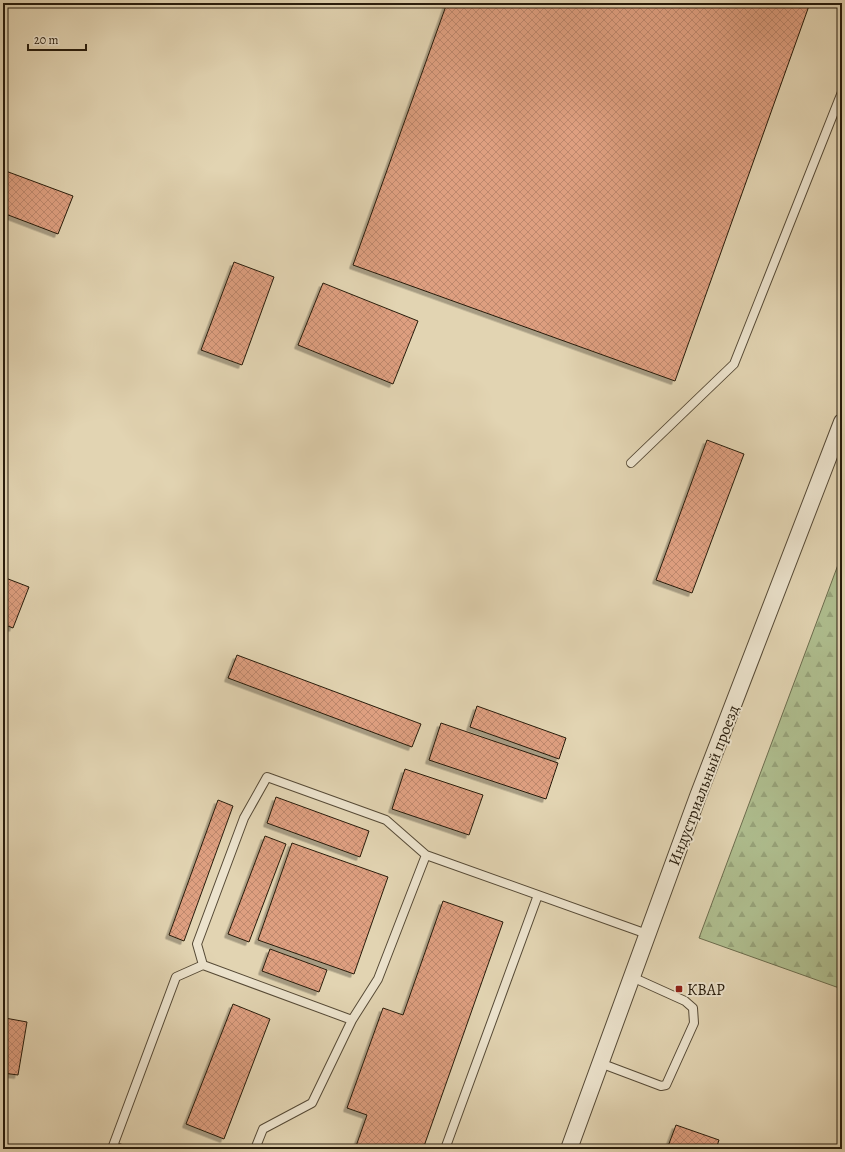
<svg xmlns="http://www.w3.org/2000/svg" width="845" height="1152" font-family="Alegreya,serif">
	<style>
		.forest { fill: url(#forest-firs); stroke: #6c6d4e }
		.building { fill: url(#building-cross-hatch); stroke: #281c0c; filter: url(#shadow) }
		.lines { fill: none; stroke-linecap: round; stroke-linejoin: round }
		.service-casing { stroke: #564a36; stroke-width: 10 }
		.minor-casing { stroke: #564a36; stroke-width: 18 }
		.service { stroke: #ece3cd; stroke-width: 8 }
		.minor { stroke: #ece3cd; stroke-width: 16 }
		.poi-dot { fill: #8f2418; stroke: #ece3cd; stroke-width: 1.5 }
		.labels { text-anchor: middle; stroke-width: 4; stroke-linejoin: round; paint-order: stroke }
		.street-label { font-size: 16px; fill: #281c0c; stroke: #ece3cd }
		.poi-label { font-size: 16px; fill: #281c0c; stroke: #ece3cd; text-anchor: start }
	</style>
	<defs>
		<pattern id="forest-firs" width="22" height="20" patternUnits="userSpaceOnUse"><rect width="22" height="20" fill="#afbe8f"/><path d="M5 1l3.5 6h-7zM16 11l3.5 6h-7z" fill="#97a37a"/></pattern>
		<pattern id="building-cross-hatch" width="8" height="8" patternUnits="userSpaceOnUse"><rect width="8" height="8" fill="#de9f80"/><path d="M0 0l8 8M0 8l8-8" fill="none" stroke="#be886d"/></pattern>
		<filter id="shadow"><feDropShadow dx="-3.5" dy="3.5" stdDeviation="0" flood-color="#0004"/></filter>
	</defs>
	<rect width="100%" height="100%" fill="#e2d4b2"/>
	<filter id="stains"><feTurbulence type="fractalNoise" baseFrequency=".005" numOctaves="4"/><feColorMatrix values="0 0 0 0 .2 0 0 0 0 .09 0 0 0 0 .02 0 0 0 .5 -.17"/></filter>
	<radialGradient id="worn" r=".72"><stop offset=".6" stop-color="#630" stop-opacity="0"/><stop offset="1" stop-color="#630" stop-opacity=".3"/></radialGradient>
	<path class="forest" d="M842,554v435l-143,-51z"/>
	<path class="building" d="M447,3h363l-135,378 -322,-116z
		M3,170l70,26 -15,38 -55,-21z
		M234,262l40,15 -32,88 -41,-15z
		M323,283l95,38 -25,63 -95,-39z
		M707,440l37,14 -52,139 -36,-13z
		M3,577l26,10 -16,41 -10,-4z
		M237,655l184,69 -9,23 -184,-69z
		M477,706l89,32 -7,21 -89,-32z
		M441,723l117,40 -12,36 -117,-39z
		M405,769l78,26 -14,40 -77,-26z
		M276,797l93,34 -9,26 -93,-34z
		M218,800l15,6 -49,135 -15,-6z
		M265,836l21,8 -37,98 -21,-8z
		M292,843l96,34 -34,97 -96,-34z
		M443,901l60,21 -80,227h-68l12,-34 -20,-7 36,-100 20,7z
		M270,949l57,21 -8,22 -57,-21z
		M233,1004l37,15 -46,120 -38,-15z
		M5,1018l22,4 -9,53 -15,-2z
		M676,1125l43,15 -3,9h-49z"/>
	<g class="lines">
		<g class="service-casing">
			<path id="service" d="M631,463l103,-99 108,-272
				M203,965l-6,-21 47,-126 23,-41 119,43 40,35 221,79
				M600,1063l61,23 5,-1 28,-62 -1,-15 -8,-7 -53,-24
				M121,1149l-8,-3 63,-169 27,-12 149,55 26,-41 48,-124
				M255,1149l8,-20 49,-26 40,-83
				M445,1149l93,-254"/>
		</g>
		<g class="minor-casing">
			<path id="minor" d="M569,1149l129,-353 144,-374"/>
		</g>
		<use href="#service" class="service"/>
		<use href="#minor" class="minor"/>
	</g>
	<rect class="poi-dot" x="675" y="985" width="8" height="8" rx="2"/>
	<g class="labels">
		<g class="street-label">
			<text transform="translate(703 785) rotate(-69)" y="6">Индустриальный проезд</text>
		</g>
		<g class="poi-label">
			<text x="687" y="995">КВАР</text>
		</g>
	</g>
	<rect width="845" height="1152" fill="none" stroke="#e2d4b2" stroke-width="16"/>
	<rect x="4" y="4" width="837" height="1144" fill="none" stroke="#281c0c" stroke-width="2"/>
	<rect x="8" y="8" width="829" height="1136" fill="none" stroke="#281c0c"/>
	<path d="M28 44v6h58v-6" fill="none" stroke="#281c0c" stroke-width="2"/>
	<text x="34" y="44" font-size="12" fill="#281c0c" stroke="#ece3cd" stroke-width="3" paint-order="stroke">20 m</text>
	<rect width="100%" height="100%" filter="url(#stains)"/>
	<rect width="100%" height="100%" fill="url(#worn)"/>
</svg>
